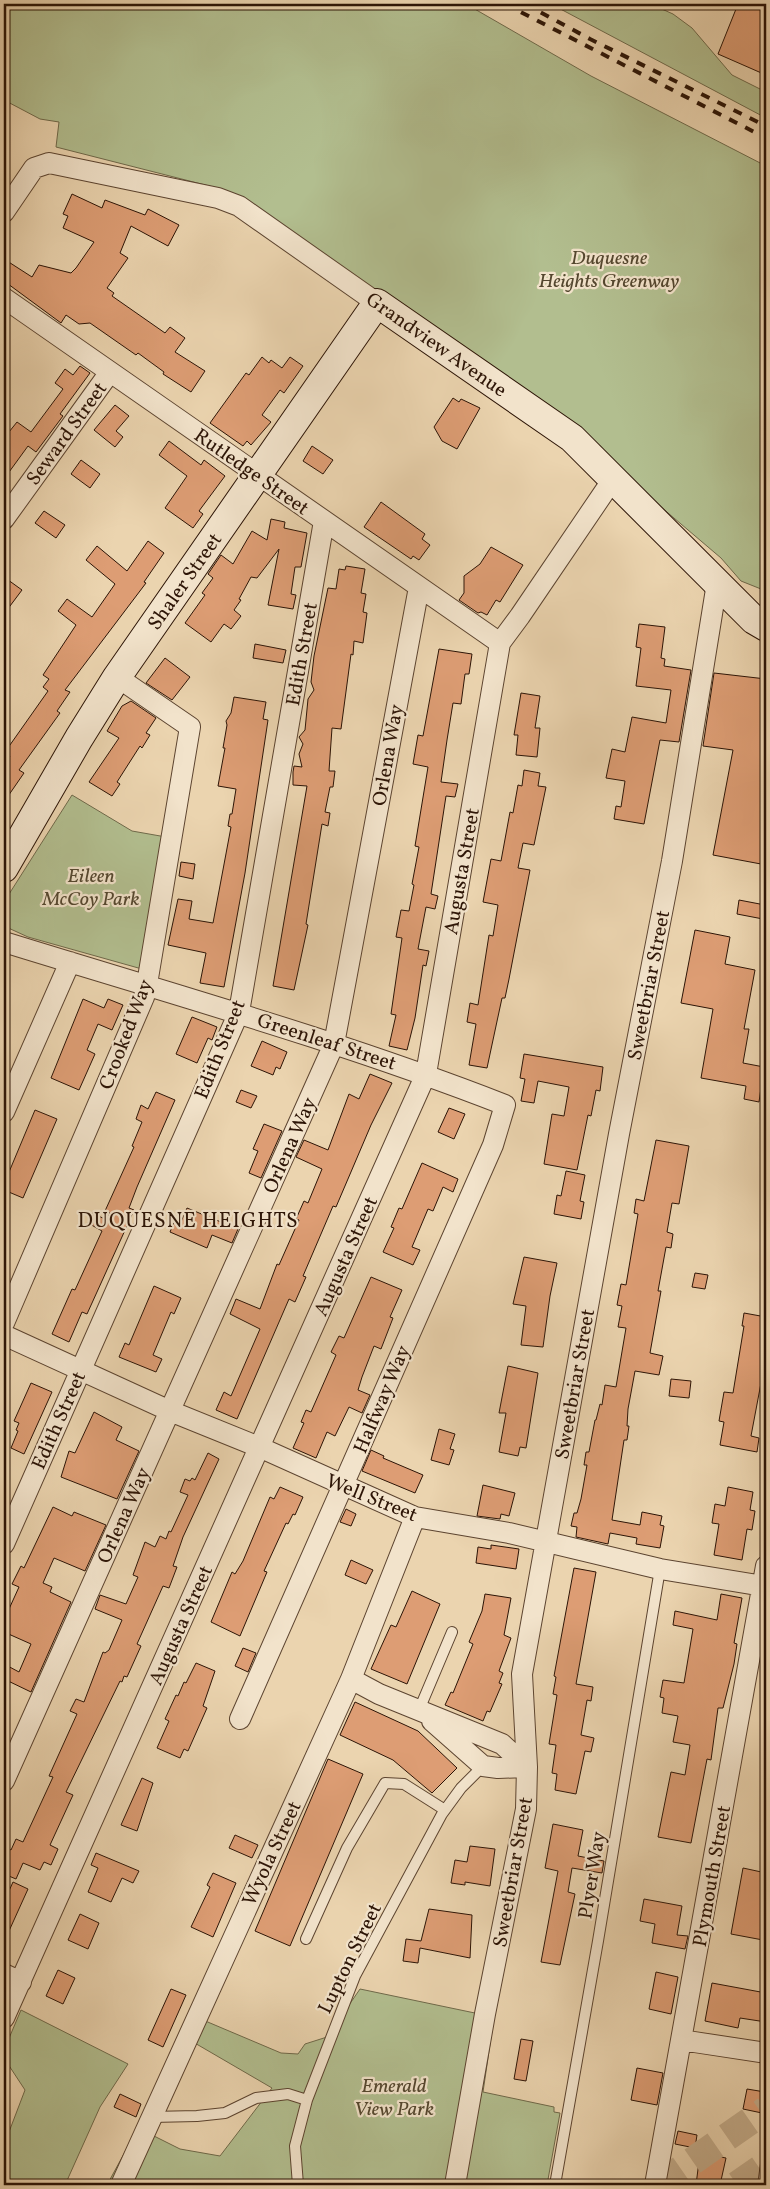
<svg xmlns="http://www.w3.org/2000/svg" width="770" height="2189" font-family="Vollkorn,serif">
	<style>
		.green { fill: #b2be8f; stroke: #6f694a }
		.building { fill: #dd9d74; stroke: #2c1406 }
		.lines { fill: none; stroke-linecap: round; stroke-linejoin: round }
		.highway-tunnel { stroke: #c5ae8d; stroke-width: 28; stroke-dasharray: 28 14; stroke-linecap: butt }
		.lane-casing { stroke: #5c4430; stroke-width: 12 }
		.street-casing { stroke: #5c4430; stroke-width: 22 }
		.secondary-casing { stroke: #2c1406; stroke-width: 30 }
		.lane { stroke: #f2e3cb; stroke-width: 10 }
		.street { stroke: #f2e3cb; stroke-width: 20 }
		.secondary { stroke: #f2e3cb; stroke-width: 28 }
		.rail { stroke: #2c1406; stroke-width: 4; stroke-dasharray: 9 9; stroke-linecap: butt }
		.labels { text-anchor: middle; stroke-width: 4.5; stroke-linejoin: round; paint-order: stroke }
		.park-label { font-size: 20px; font-style: italic; fill: #54472f; stroke: #f2e3cb }
		.street-label { font-size: 20px; fill: #2c1406; stroke: #f2e3cb }
		.neighbourhood-label { font-size: 21px; letter-spacing: 1px; fill: #2c1406; stroke: #f2e3cb }
	</style>
	<rect width="100%" height="100%" fill="#ebd4af"/>
	<filter id="stains"><feTurbulence type="fractalNoise" baseFrequency=".004" numOctaves="4"/><feColorMatrix values="0 0 0 0 .2 0 0 0 0 .09 0 0 0 0 .02 0 0 0 .5 -.17"/></filter>
	<radialGradient id="worn" r=".72"><stop offset=".6" stop-color="#630" stop-opacity="0"/><stop offset="1" stop-color="#630" stop-opacity=".3"/></radialGradient>
	<path class="green" d="M4,4h462l125,72 175,90v425l-25,-10 -20,-23 -160,-136 -344,-234 -161,-41 3,-25 -19,-3 -36,-19z
		M551,4h98l6,2 18,8 19,14 40,47 34,17v26z
		M72,795l60,36 34,6 -24,132 -114,-32 -24,-11v-24z
		M360,1989l134,28 -11,75 71,15v5l6,1 -13,72h-440l31,-57 42,21 40,7 52,-68 -79,-46 10,-22 78,33 17,1 7,-10 22,-7z
		M21,2010l107,54 -28,43 -35,78h-61v-40l21,-55 -21,-32v-8z"/>
	<path class="building" d="M738,4h28v71l-48,-21z
		M72,194l30,14 3,-8 40,15 3,-6 31,16 -11,21 -37,-20 -11,27 8,5 -21,30 7,5 -2,3 53,37 5,-6 15,11 -10,14 30,19 -14,21 -28,-18 1,-2 -26,-19 -2,2 -46,-32 -11,1 -13,-9 -5,8 -57,-42v-22l28,18 7,-12 32,8 5,-5 18,-26 -31,-14 5,-12 -5,-2z
		M262,357l7,6 2,-3 11,8 8,-11 13,9 -19,27 -4,-3 -18,25 9,7 -20,23 -4,-4 -4,5 -33,-23 36,-50 3,2z
		M80,366l10,7 -30,41 3,2 -27,36 -8,-6 -24,33v-50l5,3 8,-10 14,10 32,-43 -8,-6 10,-14 8,6z
		M453,398l6,4 2,-3 19,9 -23,41 -15,-8 -8,-14z
		M115,405l14,11 -13,15 7,6 -8,10 -21,-17z
		M169,441l32,24 3,-5 21,16 -26,35 4,3 -10,14 -28,-20 22,-32 -28,-21z
		M312,446l21,14 -10,14 -20,-13z
		M81,460l19,14 -10,14 -19,-14z
		M381,502l44,32 -3,5 8,6 -11,15 -6,-4 -2,3 -47,-32z
		M44,511l21,14 -9,13 -21,-15z
		M271,519l14,3 -1,6 23,5 -6,34h-6l-4,27 5,1 -3,14 -25,-4 11,-56 -22,29 -6,-1 -12,22 2,1 -7,10 7,6 -10,13 -7,-5 -13,18 -26,-19 20,-28 -3,-2 11,-15 -5,-4 13,-19 12,9 19,-33 15,9z
		M148,541l16,12 -20,29 2,1 -81,107 5,2 -13,19 3,2 -41,57 5,3 -20,29v-38l6,-8 -5,-4 43,-61 -5,-4 6,-8 -6,-4 33,-50 -18,-14 9,-12 25,18 23,-33 -29,-24 11,-14 30,25z
		M491,547l32,18 -23,37 -4,-2 -9,15 -6,-3 -3,1 -19,-13 5,-7v-17l16,-12z
		M346,566l19,3 -4,24 5,1 -3,18 4,1 -4,30 -9,-2 -1,14 -2,-1 -10,75 -9,-1 -3,43h6l-2,16h-3l-5,25 5,1 -2,13 -6,-2 -16,100 2,1 -14,65 -21,-4 34,-200 -14,-1v-13l1,-6 8,1 -3,-13 4,-10 -4,-7 6,-7 3,-31 6,-9 -3,-8 3,-26 14,-68 8,1 3,-20 6,1z
		M4,577l18,13 -18,24z
		M639,624l26,3 -4,31 4,1 -1,7 27,4 -12,72 -19,-2 -16,84 -30,-5 2,-13 5,1 4,-26 -19,-3 6,-29 13,3 7,-35 34,6 5,-33 -35,-4 5,-38 -5,-1z
		M255,644l31,6 -3,13 -30,-5z
		M439,649l33,5 -3,20h-4l-4,30 -8,-1 -6,37 -6,42 17,2 -3,13 -9,-1 -15,98 7,2 -3,13 -9,-2 -8,42 11,2 -3,15 -3,-1 -8,53 -8,32 -18,-4 7,-31 -5,-1 11,-76 -6,-1 5,-27 8,1 5,-26 -2,-1 7,-37 -4,-1 13,-79 -15,-3 5,-29 5,1z
		M165,658l25,19 -18,23 -26,-17z
		M714,673l52,6v158l-5,27 -48,-9 20,-105 -30,-4z
		M521,693l19,3 -5,32h5l-3,29 -21,-2 2,-20h-4z
		M234,697l32,5 -3,17 5,1 -23,153 -21,114 -24,-4 6,-30 -38,-8 10,-46 14,2 -3,18 24,4 18,-96 -3,-1 2,-12h2l4,-25 -18,-3 7,-38h-2l4,-23 -1,-4 5,-8z
		M131,701l25,17 -10,15 4,2 -8,13 -2,-2 -23,36 3,2 -8,12 -23,-14 30,-44 -12,-7 15,-25z
		M524,770l16,3 -2,13 8,1 -12,58 -11,-2 -5,25 12,2 -21,109 -4,19h-3l-15,70 -18,-3 7,-41 -9,-2 3,-19 8,2 11,-70 4,1 5,-31 -15,-3 8,-43 10,2 9,-49 3,1 5,-28 4,1z
		M181,862l14,2 -2,15 -14,-3z
		M739,900l26,5 -2,14 -26,-5z
		M695,930l35,7 -5,27 30,6 -11,59h5l-6,34 21,4 -5,35 -15,-3 2,-13 -45,-8 12,-69 -32,-6z
		M83,999l21,9 4,-9 15,6 -11,25 -14,-6 -11,26 8,4 -16,36 -28,-12z
		M192,1017l25,10 -5,13 -4,-2 -11,25 -21,-9z
		M262,1041l25,11 -7,17 -4,-2 -3,8 -22,-9z
		M524,1054l79,13 -3,24 -4,-1 -5,26 -3,-1 -11,55 -33,-6 8,-50 12,2 5,-29 -31,-6 -4,22 -13,-2 4,-22 -5,-1z
		M370,1074l22,9 -21,42 -35,82 -3,-1 -30,70 3,1 -11,25 -6,-3 -52,120 -21,-9 8,-18 7,4 29,-67 -30,-15 6,-15 24,10 17,-45 2,1 20,-45 -3,-1 8,-18 4,2 14,-34 -26,-12 8,-17 24,10 21,-56 10,5z
		M241,1090l16,6 -6,12 -15,-6z
		M156,1092l19,8 -38,87 -8,21 5,2 -8,18 -39,86 -5,-2 -13,30 -17,-8 20,-45 3,1 27,-59 -14,-8 4,-10 15,7 3,-7 -5,-2 29,-64 -2,-1 10,-24 -6,-3 5,-14 7,4z
		M449,1108l16,6 -11,25 -16,-7z
		M35,1110l22,9 -34,79 -19,-8v-6z
		M264,1124l18,7 -21,47 -12,-5 9,-22 -5,-2z
		M656,1140l33,6 -10,58 -7,-1 -5,29 6,2 -2,14 -5,-1 -8,44h3l-11,62 13,3 -4,19 -24,-4 -7,38 -1,17h2l-2,14h-3l-12,80 28,5 2,-13 20,4 -2,9 4,1 -4,22 -24,-4 1,-6 -27,-5 -2,11 -32,-7 1,-10 -6,-1 3,-13h3l4,-14 6,-34h-3l2,-13h3l6,-32h1l4,-16 2,1 3,-20 11,2 10,-59 -8,-1 4,-21 -5,-1 4,-21 5,1 12,-71 -4,-1 2,-14 8,2z
		M422,1163l36,16 -5,13 -10,-5 -10,24 -5,-2 -16,38 8,3 -7,15 -30,-13 11,-24 -3,-1 8,-19 3,1z
		M566,1171l19,4 -5,26 4,1 -3,17 -27,-5 3,-19 4,1z
		M187,1208l51,21 -6,14 -20,-8 -5,13 -37,-16 5,-12 6,2z
		M524,1257l33,6 -7,33 -7,51 -22,-2 5,-39 -13,-2z
		M695,1273l13,2 -3,14 -13,-2z
		M371,1277l31,13 -12,27 3,1 -12,31 -7,-3 -12,31 -4,13 12,5 -8,18 -13,-6 -14,29 -8,-4 -11,26 -23,-10 11,-25 -3,-1 5,-12 5,2 25,-57 -5,-3 8,-16 5,2z
		M154,1286l27,12 -7,16 -3,-2 -18,43 9,4 -6,13 -37,-15 6,-14 4,2z
		M744,1313l22,4v67l-5,-1 -10,53 8,2 -2,14 -37,-7 4,-23 -5,-1 5,-29 9,1 11,-67h-2z
		M508,1366l30,7 -12,75 -6,-1 -2,9 -19,-4 7,-39h-7z
		M671,1379l20,2 -2,17 -20,-2z
		M31,1383l21,9 -28,62 -13,-6 7,-17 -2,-1 3,-7 -5,-2z
		M94,1412l28,15 -6,13 23,11 -22,48 -56,-22 8,-26 6,2z
		M439,1429l16,5 -5,15 4,1 -5,15 -18,-5z
		M371,1450l13,6 -1,2 40,17 -8,18 -53,-22z
		M208,1453l11,6 -36,78 -10,29 4,1 -8,21 -6,-2 -26,58 4,2 -14,31 -3,-1 -2,6 -2,-1 -54,111 7,3 -23,50 8,4 -7,16 -7,-3 -4,8 -17,-7 -7,16 -12,-5v-28l7,4 5,-11 7,3 30,-65 -4,-1 28,-62 -7,-3 6,-12 8,3 19,-50 2,1 4,-3 13,-30 -27,-11 5,-14 26,9 12,-27 -5,-2 12,-33 10,5 5,-11 6,3 3,-8 2,1 17,-37 -8,-3 5,-13 5,2 2,-3 3,2z
		M483,1485l32,8 -6,23 -8,-2 -1,5 -23,-3z
		M280,1487l23,10 -8,18 -2,-1 -5,10 -2,-1 -22,48 3,1 -27,64 -29,-14 21,-50 3,2 8,-13 27,-64 4,2z
		M728,1487l25,5 -3,18 5,1 -3,19 -5,-1 -5,31 -28,-5 5,-31 -7,-1 3,-19 10,2z
		M53,1507l19,9 2,-4 32,13 -21,46 -31,-13 -11,25 9,4 -2,5 21,10 -40,90 -27,-13v-15l15,8 12,-28 -27,-12v-12l15,-33 -7,-3 9,-18 3,2z
		M346,1509l10,5 -5,12 -11,-4z
		M491,1545l28,4 -3,20 -40,-6 2,-16 13,2z
		M351,1560l22,10 -7,14 -21,-9z
		M574,1568l22,4 -20,112 17,3 -2,14 -4,-1 -6,35 13,3 -3,14 -6,-1 -9,43 -21,-4 2,-16 -5,-1 4,-28 -7,-1 8,-49 -4,-1 3,-17 -2,-1z
		M412,1591l28,13 -33,80 -36,-15 20,-44 5,2z
		M485,1594l26,4 -7,37 7,3 -12,33 4,2 -4,10 3,1 -12,28 -3,-1 -4,10 -38,-16 6,-13 2,1 20,-49 -4,-2 13,-31z
		M721,1594l21,4 -8,45 3,1 -3,20 -11,44h-5l-7,52 -4,-1 -16,84 -33,-6 13,-65 14,3 5,-30 -17,-3 5,-26 -16,-3 2,-15 -4,-1 3,-17 21,3 9,-54 -20,-4 2,-14 42,9z
		M243,1648l13,5 -8,19 -13,-6z
		M196,1663l19,8 -12,35 4,2 -19,43 -4,-2 -4,9 -23,-10 12,-27 -4,-2 11,-24 2,1 6,-14 2,1z
		M355,1702l63,29 39,37 -25,25 -39,-33 -53,-25z
		M328,1759l35,15 -73,172 -35,-15z
		M142,1778l11,5 -16,48 -16,-6z
		M553,1824l30,6 -5,26 26,5 -2,12 -30,-5 -4,24 7,2 -15,71 -19,-3 17,-91 -13,-3z
		M235,1835l23,10 -6,13 -23,-10z
		M470,1846l25,3 -5,37 -25,-4v3l-14,-2 4,-23 12,2z
		M96,1853l43,18 -6,12 -11,-5 -11,24 -23,-10 10,-24 -7,-3z
		M743,1868l23,5v52l-3,15 -32,-6z
		M213,1873l23,10 -23,54 -22,-10 19,-40 -3,-2z
		M13,1882l15,7 -24,53v-40z
		M644,1899l38,7 -5,29 11,1 -3,13 -33,-6 3,-19 -15,-3z
		M429,1909l43,6 -2,43 -50,-10 -2,15 -15,-2 3,-22 15,2z
		M80,1914l19,9 -11,26 -20,-9z
		M58,1970l17,8 -12,26 -17,-8z
		M656,1972l22,5 -7,37 -22,-5z
		M712,1983l54,10v29l-26,-4 -2,10 -33,-7z
		M171,1989l15,6 -23,52 -15,-7z
		M521,2039l12,2 -7,40 -12,-2z
		M637,2068l26,5 -6,32 -26,-5z
		M747,2089l18,3 -3,21 -19,-4z
		M120,2094l21,10 -5,13 -22,-10z
		M678,2131l19,4 -2,13 -20,-4z
		M700,2153l26,5 -6,27h-24z"/>
	<g class="lines">
		<path class="highway-tunnel" d="M658,2185l108,-75
			M737,2185l29,-20"/>
		<g class="lane-casing">
			<path id="lane" d="M419,1710l33,-78
				M306,1939l41,-91 38,-65 19,1 41,26
				M151,2117l46,-1 28,-3 31,-15 32,-4 19,6
				M298,2185l-3,-39 12,-46 48,-124 87,-162 19,-26 22,-22
				M555,2185l43,-244 62,-372
				M763,2185l3,-21"/>
		</g>
		<g class="street-casing">
			<path id="street" d="M4,212l30,-44 15,-5 169,35 21,8 138,97
				M4,298l496,345
				M4,519l106,-147
				M4,942c168,52 337,99 501,163l-12,40 -253,574
				M4,1112l66,-150
				M4,1323l140,-326 3,-13 43,-257 -73,-50
				M4,1335l166,76 89,36 156,70 94,16 151,36 103,17
				M4,1544l235,-532 85,-491
				M351,1679l28,15 123,50 25,23
				M432,1721l51,45 15,2 29,-1
				M4,1781l330,-737 85,-457
				M4,1974l17,8
				M4,2018l422,-944 74,-431 20,-27 93,-137
				M681,2040l85,13
				M121,2185l230,-506 64,-162
				M455,2185l30,-171 41,-205 1,-42 -5,-93 97,-540 53,-273 45,-278
				M655,2185l111,-619"/>
		</g>
		<g class="secondary-casing">
			<path id="secondary" d="M4,868l75,-130 38,-61 260,-374 195,135 182,182 12,7"/>
		</g>
		<use href="#lane" class="lane"/>
		<use href="#street" class="street"/>
		<use href="#secondary" class="secondary"/>
		<path class="rail" d="M505,4l261,134
			M525,4l65,35 176,87"/>
	</g>
	<g class="labels">
		<g class="park-label">
			<text x="609" y="264">Duquesne<tspan x="609" dy="23">Heights Greenway</tspan></text>
			<text x="91" y="882">Eileen<tspan x="91" dy="23">McCoy Park</tspan></text>
			<text x="394" y="2092">Emerald<tspan x="394" dy="23">View Park</tspan></text>
		</g>
		<g class="street-label">
			<text transform="translate(437 344) rotate(35)" y="7">Grandview Avenue</text>
			<text transform="translate(66 433) rotate(-54)" y="7">Seward Street</text>
			<text transform="translate(252 471) rotate(35)" y="7">Rutledge Street</text>
			<text transform="translate(184 581) rotate(-55)" y="7">Shaler Street</text>
			<text transform="translate(301 654) rotate(-80)" y="7">Edith Street</text>
			<text transform="translate(387 755) rotate(-80)" y="7">Orlena Way</text>
			<text transform="translate(461 871) rotate(-80)" y="7">Augusta Street</text>
			<text transform="translate(648 985) rotate(-79)" y="7">Sweetbriar Street</text>
			<text transform="translate(125 1034) rotate(-69)" y="7">Crooked Way</text>
			<text transform="translate(327 1041) rotate(18)" y="7">Greenleaf Street</text>
			<text transform="translate(219 1049) rotate(-68)" y="7">Edith Street</text>
			<text transform="translate(289 1145) rotate(-66)" y="7">Orlena Way</text>
			<text transform="translate(345 1256) rotate(-66)" y="7">Augusta Street</text>
			<text transform="translate(574 1384) rotate(-80)" y="7">Sweetbriar Street</text>
			<text transform="translate(381 1399) rotate(-67)" y="7">Halfway Way</text>
			<text transform="translate(58 1420) rotate(-66)" y="7">Edith Street</text>
			<text transform="translate(372 1497) rotate(22)" y="7">Well Street</text>
			<text transform="translate(123 1515) rotate(-66)" y="7">Orlena Way</text>
			<text transform="translate(180 1625) rotate(-66)" y="7">Augusta Street</text>
			<text transform="translate(271 1853) rotate(-65)" y="7">Wyola Street</text>
			<text transform="translate(512 1872) rotate(-80)" y="7">Sweetbriar Street</text>
			<text transform="translate(591 1875) rotate(-81)" y="7">Plyer Way</text>
			<text transform="translate(711 1876) rotate(-80)" y="7">Plymouth Street</text>
			<text transform="translate(349 1958) rotate(-64)" y="7">Lupton Street</text>
		</g>
		<g class="neighbourhood-label">
			<text x="188" y="1227">DUQUESNE HEIGHTS</text>
		</g>
	</g>
	<rect width="770" height="2189" fill="none" stroke="#ebd4af" stroke-width="20"/>
	<rect x="5" y="5" width="760" height="2179" fill="none" stroke="#2c1406" stroke-width="2.5"/>
	<rect x="10" y="10" width="750" height="2169" fill="none" stroke="#2c1406"/>
	<rect width="100%" height="100%" filter="url(#stains)"/>
	<rect width="100%" height="100%" fill="url(#worn)"/>
</svg>
